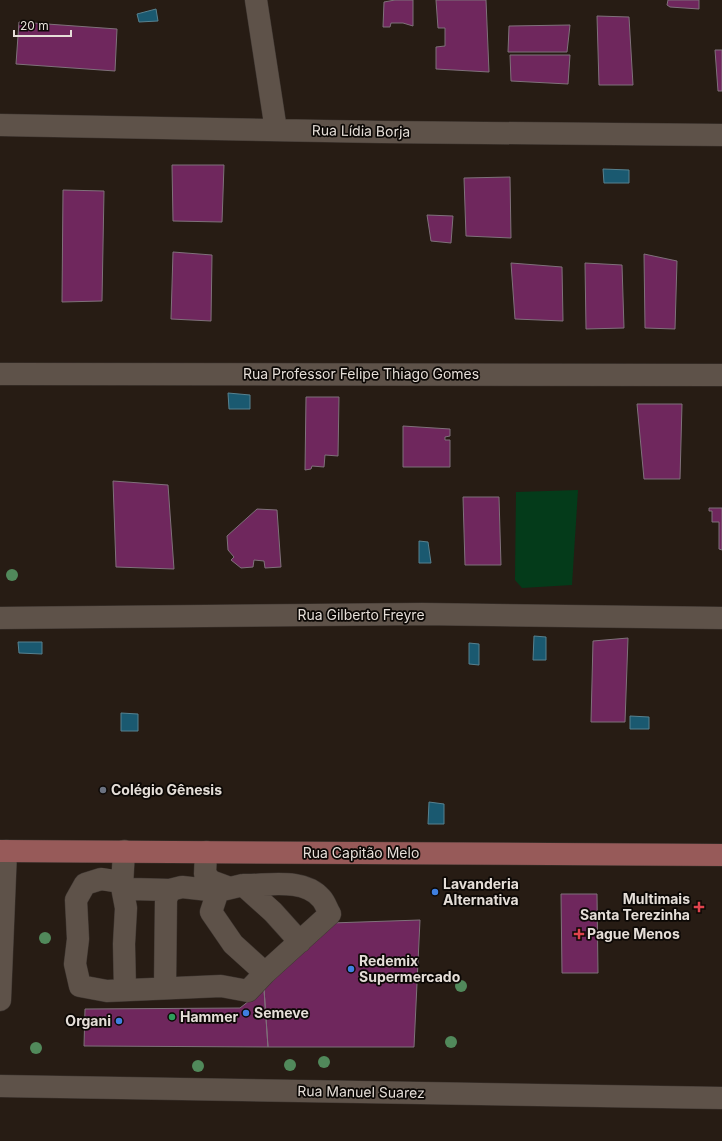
<svg xmlns="http://www.w3.org/2000/svg" width="722" height="1141" font-family="Inter,sans-serif">
	<style>
		.green { fill: #043b1a }
		.water { fill: #1a5970; stroke: #57818f }
		.building { fill: #6f275d; stroke: #7f717a }
		.lines { fill: none; stroke-linecap: round; stroke-linejoin: round }
		.minor-casing { stroke: #3e3631; stroke-width: 23 }
		.major-casing { stroke: #3e3631; stroke-width: 23 }
		.minor { stroke: #5e5249; stroke-width: 22 }
		.major { stroke: #975a59; stroke-width: 22 }
		.tree { fill: #51895b }
		.worship-dot { fill: #6b7280; stroke: #0c0805; stroke-width: 1.5 }
		.shop-dot { fill: #3f7fe0; stroke: #0c0805; stroke-width: 1.5 }
		.health-dot { fill: #e0444e; stroke: #0c0805; stroke-width: 1.5 }
		.leisure-dot { fill: #2e9e5b; stroke: #0c0805; stroke-width: 1.5 }
		.labels { text-anchor: middle; stroke-width: 3.5; stroke-linejoin: round; paint-order: stroke }
		.street-label { font-size: 14px; fill: #e5ded8; stroke: #0c0805 }
		.poi-label { font-size: 14px; font-weight: bold; fill: #e5ded8; stroke: #0c0805; text-anchor: start }
	</style>
	<rect width="100%" height="100%" fill="#271c14"/>
	<path class="green" d="M578,490l-6,95 -50,3 -7,-8 1,-88z"/>
	<path class="water" d="M156,9l2,12 -19,1 -2,-8z
		M603,169l26,1v13h-25z
		M228,393l22,2v14h-21z
		M419,541l9,1 3,21h-12z
		M534,636l12,1v23h-13z
		M18,642h24v12l-23,-1z
		M469,643l10,1v21l-10,-1z
		M121,713l17,1v17h-17z
		M630,716l19,1v12h-19z
		M429,802l15,2v20h-16z"/>
	<path class="building" d="M395,0h18v26l-10,-3h-12l-1,4h-7l1,-25z
		M436,0h50l3,72 -53,-3v-22l9,-1v-18h-7z
		M668,0h31v9l-29,-2 -3,-2z
		M597,16l32,1 4,68h-34z
		M19,22l98,7 -2,42 -99,-7z
		M570,25l-3,27h-59l1,-26z
		M715,50h7v41h-4z
		M510,55h60l-2,29 -57,-3z
		M172,165h52l-2,57 -49,-1z
		M510,177l1,61 -45,-2 -2,-58z
		M63,190l41,1 -2,110 -40,1z
		M427,215l26,1 -2,27 -20,-2z
		M173,252l39,3 -1,66 -40,-2z
		M644,254l33,7 -2,68 -30,-1z
		M511,263l51,4 1,54 -48,-2z
		M585,263l37,2 2,63 -38,1z
		M306,397h33l-1,59 -13,-1 -1,12 -12,-1 -1,3 -6,1z
		M637,404h45l-2,75h-36z
		M403,426l47,3v7l-5,1v3h5v27h-47z
		M113,481l55,4 6,84 -58,-2z
		M463,497h36l2,68h-36z
		M709,508h13v42l-3,-1v-27h-7v-11h-3z
		M257,509l20,1 4,57 -16,1 -1,-7 -10,-1 -1,7 -12,1 -10,-8 3,-3 -6,-7 -1,-14z
		M628,638l-3,84h-34l2,-81z
		M561,894h36l1,79h-36z
		M420,920l-6,127h-146l-4,-58 67,-66z
		M264,989l4,58 -184,-1 1,-37 155,-1z"/>
	<g class="lines">
		<g class="minor-casing">
			<path id="minor" d="M256,0l20,130
				M0,125l381,7 341,3
				M0,374l722,1
				M0,618l422,-4 300,4
				M124,851l-2,35 9,3 39,1
				M206,852l-1,22 6,7 19,7
				M243,885c23,1 60,-8 78,13 4,4 6,11 9,16l-65,59
				M165,988l1,-89 4,-9 12,-3 36,4
				M125,990l-1,-46 2,-36 -5,-26 -20,-3 -16,5 -9,16 2,39 -3,25 5,22 27,5 114,-5 27,5 17,-18 -32,-29 -22,-32 7,-21 25,-6 30,27 27,30
				M0,1000l6,-149
				M0,1086l722,12"/>
		</g>
		<g class="major-casing">
			<path id="major" d="M0,851l722,4"/>
		</g>
		<use href="#minor" class="minor"/>
		<use href="#major" class="major"/>
	</g>
	<g class="tree">
		<circle cx="12" cy="575" r="6"/>
		<circle cx="45" cy="938" r="6"/>
		<circle cx="461" cy="986" r="6"/>
		<circle cx="451" cy="1042" r="6"/>
		<circle cx="36" cy="1048" r="6"/>
		<circle cx="324" cy="1062" r="6"/>
		<circle cx="290" cy="1065" r="6"/>
		<circle cx="198" cy="1066" r="6"/>
	</g>
	<circle class="worship-dot" cx="103" cy="790" r="4"/>
	<g class="shop-dot">
		<circle cx="435" cy="892" r="4"/>
		<circle cx="351" cy="969" r="4"/>
		<circle cx="246" cy="1013" r="4"/>
		<circle cx="119" cy="1021" r="4"/>
	</g>
	<g class="health-dot">
		<path d="M697 901h4v4h4v4h-4v4h-4v-4h-4v-4h4z"/>
		<path d="M577 928h4v4h4v4h-4v4h-4v-4h-4v-4h4z"/>
	</g>
	<circle class="leisure-dot" cx="172" cy="1017" r="4"/>
	<g class="labels">
		<g class="street-label">
			<text transform="translate(361 131) rotate(1)" y="5">Rua Lídia Borja</text>
			<text x="361" y="379">Rua Professor Felipe Thiago Gomes</text>
			<text x="361" y="620">Rua Gilberto Freyre</text>
			<text x="361" y="858">Rua Capitão Melo</text>
			<text transform="translate(361 1092) rotate(1)" y="5">Rua Manuel Suarez</text>
		</g>
		<g class="poi-label">
			<text x="111" y="795">Colégio Gênesis</text>
			<text x="443" y="889">Lavanderia<tspan x="443" dy="16">Alternativa</tspan></text>
			<text x="690" y="904" text-anchor="end">Multimais<tspan x="690" dy="16">Santa Terezinha</tspan></text>
			<text x="587" y="939">Pague Menos</text>
			<text x="359" y="966">Redemix<tspan x="359" dy="16">Supermercado</tspan></text>
			<text x="254" y="1018">Semeve</text>
			<text x="180" y="1022">Hammer</text>
			<text x="111" y="1026" text-anchor="end">Organi</text>
		</g>
	</g>
	<path d="M14 30v6h57v-6" fill="none" stroke="#e5ded8" stroke-width="2"/>
	<text x="20" y="30" font-size="12" fill="#e5ded8" stroke="#0c0805" stroke-width="3" paint-order="stroke">20 m</text>
</svg>
